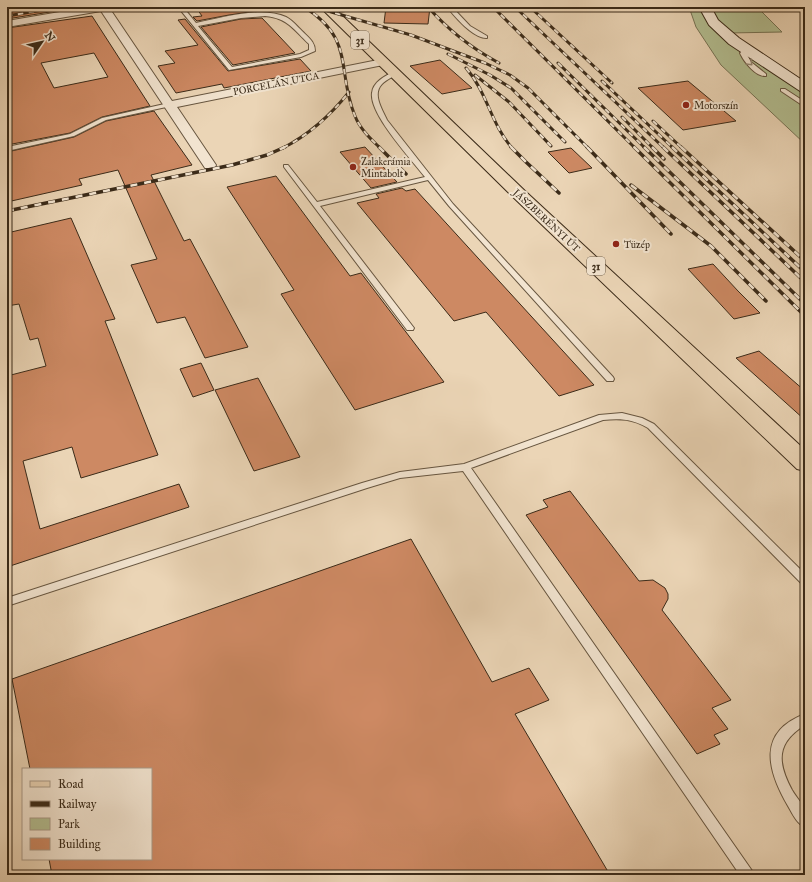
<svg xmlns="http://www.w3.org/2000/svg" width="812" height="882" font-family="'IM FELL Great Primer',serif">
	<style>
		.green { fill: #b3be91; stroke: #777455 }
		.building { fill: #cd8963; stroke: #3b2b19; fill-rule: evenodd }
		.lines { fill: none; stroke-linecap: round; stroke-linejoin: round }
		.service-casing { stroke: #675640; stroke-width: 2 }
		.minor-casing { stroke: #675640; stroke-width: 2 }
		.secondary-casing { stroke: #3b2b19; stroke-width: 2 }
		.primary-casing { stroke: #3b2b19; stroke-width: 2 }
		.service { fill: #f2e4d0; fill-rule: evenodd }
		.minor { fill: #f2e4d0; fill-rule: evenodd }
		.secondary { fill: #f2e4d0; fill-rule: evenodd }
		.primary { fill: #ebd5b6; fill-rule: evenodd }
		.rail-far1-casing { stroke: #3b2b19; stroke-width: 3 }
		.rail-casing { stroke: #3b2b19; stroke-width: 3.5 }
		.rail-far1 { stroke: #f2e4d0; stroke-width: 2; stroke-dasharray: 5.5; stroke-linecap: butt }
		.rail { stroke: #f2e4d0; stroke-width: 2.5; stroke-dasharray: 7; stroke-linecap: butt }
		.oneway { stroke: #968874 }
		.poi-dot { fill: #8f2418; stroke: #f2e4d0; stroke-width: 1.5 }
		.labels { text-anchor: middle; stroke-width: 4; stroke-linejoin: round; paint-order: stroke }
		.far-street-label { font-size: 10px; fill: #3b2b19; stroke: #f2e4d0 }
		.far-poi-label { font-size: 10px; fill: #3b2b19; stroke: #f2e4d0; text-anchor: start }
		.shield { fill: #f2e4d0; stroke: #726250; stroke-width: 1 }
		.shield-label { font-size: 11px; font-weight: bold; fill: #3b2b19 }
	</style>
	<rect width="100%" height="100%" fill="#ebd5b6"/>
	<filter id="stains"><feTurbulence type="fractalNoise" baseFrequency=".005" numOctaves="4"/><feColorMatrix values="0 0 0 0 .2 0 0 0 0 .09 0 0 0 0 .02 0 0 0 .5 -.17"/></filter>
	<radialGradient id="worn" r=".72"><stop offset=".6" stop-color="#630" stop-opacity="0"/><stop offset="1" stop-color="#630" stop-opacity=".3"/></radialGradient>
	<path class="green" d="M689,7h68l25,25 -53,1 76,52v59l-84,-79 -25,-38z"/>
	<path class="building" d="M7,7h55v3l-55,9z
		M212,7h41l3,4 -27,4 -32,6 -4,-4 9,-1 -5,-7z
		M386,7h44l-2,17 -44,-1z
		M92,16l58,90 -48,11 -32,16 -63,12v-117zM94,53l14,24 -54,11 -13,-25z
		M262,18l33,35 -62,12 -32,-38 40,-8z
		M185,19l43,52 72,-12 11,12 -87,17 -2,-4 -46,9 -18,-27 17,-3 -10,-12 33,-6 -20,-25z
		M440,60l32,28 -30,6 -32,-28z
		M688,81l48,40 -53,9 -45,-42z
		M154,111l38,54 -41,10 33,66 6,-2 58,108 -43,11 -20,-41 -28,6 -26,-58 26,-6 -39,-89 -39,9 3,6 -75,17v-50l67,-15 32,-16z
		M365,147l32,35 -26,6 -31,-36z
		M571,148l21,20 -23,5 -21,-21z
		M276,176l74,100 11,-3 83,109 -89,28 -74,-116 13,-4 -67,-103z
		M402,188l4,3 9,-2 179,196 -35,11 -73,-84 -32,9 -97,-118 22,-5 -3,-4z
		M71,218l44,101 -10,2 53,134 -77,23 -9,-31 -49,14 17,68 139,-45 10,23 -182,60v-191l39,-10 -8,-28 -8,2 -11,-36 -12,2v-73z
		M713,264l25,27 22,22 -26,6 -46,-50z
		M759,351l46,40v29l-69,-62z
		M201,363l13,27 -21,7 -13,-28z
		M258,378l42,79 -46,14 -39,-81z
		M570,491l69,90 14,-1 12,8 3,6v5l-6,11 69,90 -19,8 16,21 -14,6 6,9 -23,10 -171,-239 22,-8 -5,-7z
		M411,539l81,143 37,-14 20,32 -34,14 95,161h-558l-3,-16h102v-90h-121l-18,-90z"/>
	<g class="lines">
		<g class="service-casing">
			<path id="service" d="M178,7h5l13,16c25,-5 66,-17 90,-6 6,3 11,9 16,14 7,7 13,11 13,20l-14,6 -72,13zM265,16c23,2 29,14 44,28v6l-9,4 -68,13 -34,-41 43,-8z
				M353,7h16l-2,1 -36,5 -3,-2z
				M447,7h5l18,19 17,10v2c-13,1 -32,-21 -40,-31z
				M747,47l3,2 -4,4 5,9 15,12v2c-10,1 -22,-14 -26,-23z
				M393,72l5,1c-5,4 -11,6 -16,11 -10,10 0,25 5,36l66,84 160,173 1,2 -1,2h-6l-158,-175 -21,-26 -108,26 94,122 -1,2h-6l-123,-163v-2h4l29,37 108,-25c-13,-17 -56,-63 -53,-84 1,-11 13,-17 21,-21z
				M781,89h4l20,13v5l-24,-16z
				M169,103l3,2 -1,1 -65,14 -32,16 -67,15v-4l63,-13 32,-16z
				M622,413l20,5 12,6 151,150v10l-4,-1 -153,-155c-15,-9 -28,-10 -45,-8l-132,48 284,407h-15l-277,-404 -63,7 -33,10 -360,118v-8l355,-115 38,-11 64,-8 135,-49z
				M805,714v11c-29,18 -28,37 -13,65 4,7 12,15 13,22 1,4 0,10 0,15 -8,-3 -13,-14 -17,-21 -21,-36 -31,-74 17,-92z"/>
		</g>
		<g class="minor-casing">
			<path id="minor" d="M89,7h23l-2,2 62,92 211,-42 6,3 -6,3 -206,42 39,58 -1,3h-10l-104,-157 -94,16v-6z"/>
		</g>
		<g class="secondary-casing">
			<path id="secondary" d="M699,7h12l7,13 21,18 66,44v10l-5,-1 -71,-47 -20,-19z"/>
		</g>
		<g class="primary-casing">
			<path id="primary" d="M320,7h13l192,184 280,259v21l-8,-2 -284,-272z"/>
		</g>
		<use href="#service" class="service"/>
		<use href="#minor" class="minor"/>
		<use href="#secondary" class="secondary"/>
		<use href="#primary" class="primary"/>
		<g class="rail-far1-casing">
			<path id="rail-far1" d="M304,7c52,32 32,64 51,109 5,13 16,23 25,32
				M314,7l97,28 74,28 25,12 18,13 60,60
				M428,7c21,24 43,41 71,56
				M493,7l142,141
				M515,7l149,141
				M530,7l82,76
				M7,16l53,-9
				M448,54l42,21 21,13 54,54
				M558,63l87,85
				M466,68c21,24 25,56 46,80
				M475,75l34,27 42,44
				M602,81l71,67
				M622,117l31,31
				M653,121l29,27
				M283,148c27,-14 47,-32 66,-56"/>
		</g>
		<g class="rail-casing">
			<path id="rail" d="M379,147l27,27
				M511,147l15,15 33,31
				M587,147l84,87
				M634,147l171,169
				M644,147l161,157
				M652,147l12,12
				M663,147l142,135
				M672,147l133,125
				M681,147l124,114
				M631,185l80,61 55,55
				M7,211l225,-46 35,-10 18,-8"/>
		</g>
		<use href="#rail-far1" class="rail-far1"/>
		<use href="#rail" class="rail"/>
	</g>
	<defs><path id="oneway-chevron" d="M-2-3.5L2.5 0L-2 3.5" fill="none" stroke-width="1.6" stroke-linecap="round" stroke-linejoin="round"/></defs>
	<use class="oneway" href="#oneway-chevron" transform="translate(750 63) rotate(45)"/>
	<g class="poi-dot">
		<circle cx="686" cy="105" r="4"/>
		<circle cx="353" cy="167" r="4"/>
		<circle cx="616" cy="244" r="4"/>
	</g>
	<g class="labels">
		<g class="far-street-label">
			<text transform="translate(276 83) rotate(-11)" y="4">PORCELÁN UTCA</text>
			<text transform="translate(547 220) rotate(43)" y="4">JÁSZBERÉNYI ÚT</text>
		</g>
		<g class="far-poi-label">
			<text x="694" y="109">Motorszín</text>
			<text x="361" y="165">Zalakerámia<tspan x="361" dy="12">Mintabolt</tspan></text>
			<text x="624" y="248">Tüzép</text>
		</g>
		<g class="shield">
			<rect x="351" y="31" width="18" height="18" rx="3"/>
			<rect x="587" y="257" width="18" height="18" rx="3"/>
		</g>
		<g class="shield-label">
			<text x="360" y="44">31</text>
			<text x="596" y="270">31</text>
		</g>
	</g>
	<rect width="812" height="882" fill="none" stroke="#ebd5b6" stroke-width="24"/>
	<rect x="8" y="8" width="796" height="866" fill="none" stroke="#3b2b19" stroke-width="2"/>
	<rect x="12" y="12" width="788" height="858" fill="none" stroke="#3b2b19"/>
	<rect x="22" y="768" width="130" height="92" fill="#f2e4d0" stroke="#a99a87"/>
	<rect x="30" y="781" width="20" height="6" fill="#ebd5b6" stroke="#a99a87"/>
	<text x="58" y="788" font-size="12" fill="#3b2b19">Road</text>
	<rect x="30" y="801" width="20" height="6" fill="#3b2b19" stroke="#a99a87"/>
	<text x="58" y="808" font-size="12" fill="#3b2b19">Railway</text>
	<rect x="30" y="818" width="20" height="12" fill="#b3be91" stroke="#a99a87"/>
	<text x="58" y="828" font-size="12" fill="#3b2b19">Park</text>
	<rect x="30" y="838" width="20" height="12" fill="#cd8963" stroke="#a99a87"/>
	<text x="58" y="848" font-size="12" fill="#3b2b19">Building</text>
	<g transform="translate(42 42) rotate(56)" stroke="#f2e4d0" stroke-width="3" paint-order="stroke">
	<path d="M0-3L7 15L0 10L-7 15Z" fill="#3b2b19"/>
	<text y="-6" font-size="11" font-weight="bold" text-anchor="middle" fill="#3b2b19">N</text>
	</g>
	<rect width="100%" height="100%" filter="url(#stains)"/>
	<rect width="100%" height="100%" fill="url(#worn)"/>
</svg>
